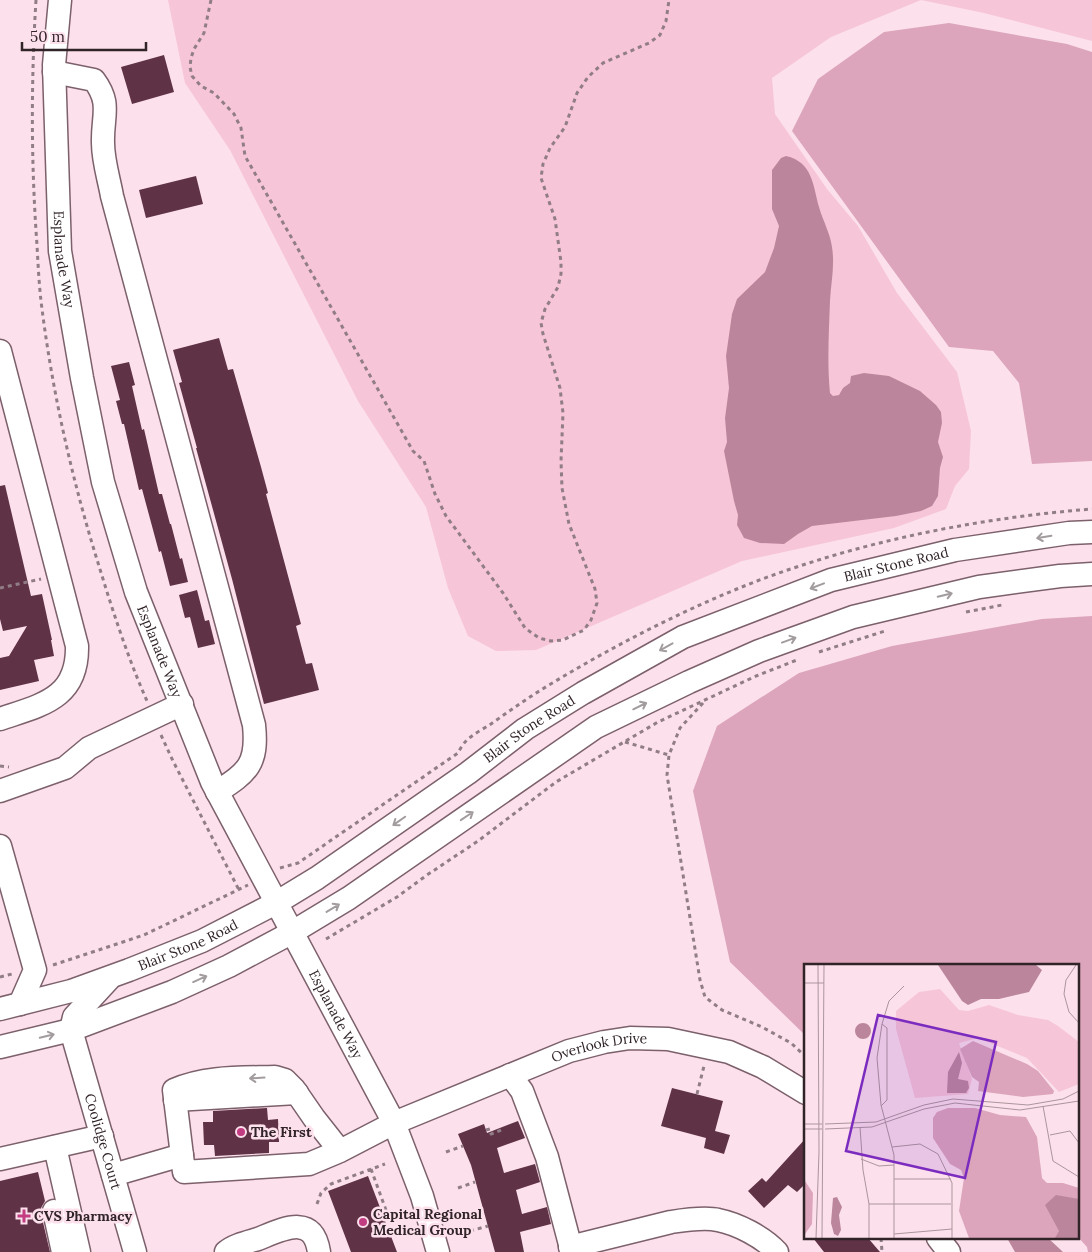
<svg xmlns="http://www.w3.org/2000/svg" width="1092" height="1252" font-family="Lora,serif">
	<style>
		.green { fill: #f7c5d8 }
		.forest { fill: #dca5bb }
		.water { fill: #bb869b }
		.building { fill: #5f3246 }
		.lines { fill: none; stroke-linecap: round; stroke-linejoin: round }
		.minor-casing { stroke: #7c606b; stroke-width: 25 }
		.path { stroke: #917d85; stroke-width: 3; stroke-dasharray: 4 4; stroke-linecap: butt }
		.minor { stroke: #fff; stroke-width: 22 }
		.oneway { stroke: #a29c9f }
		.poi-dot { fill: #c13c80; stroke: #fce0eb; stroke-width: 2 }
		.labels { text-anchor: middle; stroke-width: 5; stroke-linejoin: round; paint-order: stroke }
		.street-label { font-size: 14px; fill: #312429; stroke: #fce0eb }
		.poi-label { font-size: 14px; font-weight: bold; fill: #312429; stroke: #fce0eb; text-anchor: start }
		.inset-road { fill: none; stroke: #ab959d; stroke-width: 1 }
		.view { fill: #7b2cbf; fill-opacity: 0.15; stroke: #7b2cbf; stroke-width: 2.5 }
		.inset-edge { fill: none; stroke: #312429; stroke-width: 2.5 }
	</style>
	<rect width="100%" height="100%" fill="#fce0eb"/>
	<path class="green" d="M168,0h924v41l-108,-28 -63,-13 -90,37 -59,41 3,36 52,75 31,37 39,67 60,79 14,59 -2,38 -14,17 -9,23 -52,19 -152,33 -206,89 -40,1 -28,-15 -20,-48 -22,-81 -68,-106 -128,-251 -45,-67z"/>
	<path class="forest" d="M949,23l118,21 25,8v409l-60,3 -13,-81 -26,-32 -44,-4 -157,-216 26,-52 66,-47z
		M1092,616v636h-4l-1,-5 -9,-10v-271h-272v70l-76,-74 -37,-171 24,-65 82,-53 93,-27 150,-27z"/>
	<path class="water" d="M786,156c27,6 27,30 33,51 4,14 11,26 13,40 3,19 -1,35 -2,54 -1,30 -3,62 0,92l3,3 6,-1 4,-7 7,-5 1,-7 13,-3 25,3 31,15 16,14 5,7 1,11 -4,19 5,15 -3,11 -2,28 -6,10 -11,5 -25,5 -84,10 -14,8 -14,10 -24,-1 -16,-5 -7,-13 1,-10 -4,-14 -10,-50 3,-9 -2,-24 4,-30 -3,-32 6,-42 5,-15 28,-27 9,-24 5,-22 -7,-17v-39l9,-12z
		M1007,1238h41l15,14h-48z"/>
	<path class="building" d="M164,55l10,37 -42,12 -11,-37z
		M196,176l7,28 -57,14 -7,-28z
		M219,338l9,32 5,-1 28,98 7,26 -2,1 35,130 -5,2 10,38 6,-1 7,27 -55,14 -32,-125 -36,-131h1l-18,-65 3,-1 -9,-32z
		M129,362l6,23 -3,1 10,44 2,-1 15,65h3l8,30h1l9,35 2,-1 6,24 -18,4 -9,-35 -2,1 -17,-63 -3,1 -15,-66h-2l-6,-23 4,-1 -9,-34z
		M5,485l26,111 11,-2 10,46h-1l3,16 -20,4 5,21 -39,9v-32l9,-2 18,-30 -24,5 -3,-12v-133z
		M197,590l8,31 4,-1 6,24 -17,4 -8,-31 -5,1 -6,-23z
		M672,1088l51,13 -8,30 15,4 -6,19 -20,-6 2,-10 -45,-12z
		M267,1108l1,12 10,-1 1,23h-10v11l-54,3 -1,-11h-10l-1,-23h10v-11z
		M518,1121l7,17 -28,10 7,25 31,-9 5,18 -24,8 6,24 25,-7 4,17 -31,8 4,20h-29l-24,-87 -13,-31 26,-10 3,9z
		M806,1138v45l-9,9 -9,-7 -24,23 -16,-17 14,-13 4,4z
		M38,1172l7,29 -4,7v6l9,38h-50v-71z
		M368,1176l29,76h-46l-23,-61z
		M813,1238h55l12,14h-56z"/>
	<g class="lines">
		<g class="minor-casing">
			<g id="minor">
				<path id="s1" d="M60,0l-6,65 6,186 22,127 21,104 33,110 76,190 182,341 28,73 16,56"/>
				<path d="M54,72l40,8c18,24 8,36 9,63 0,18 6,36 9,53l142,529c4,39 -6,47 -37,67"/>
				<path d="M0,351l77,295c1,53 -36,59 -77,73"/>
				<path d="M0,791l65,-23 24,-20 93,-44"/>
				<path d="M0,846l35,124 -15,34"/>
				<path id="s2" d="M109,979l-35,38 -3,13 64,222"/>
				<path id="s3" d="M0,1009l71,-18 58,-21 73,-29 74,-38 41,-25 151,-105 57,-44 58,-36 100,-56 148,-57 124,-30 114,-17 23,-1"/>
				<path d="M0,1047l71,-17 101,-38 57,-26 62,-33 58,-35 247,-171 93,-45 70,-31 94,-34 126,-30 81,-11 32,-2"/>
				<path d="M510,1075l12,16 25,66 25,95"/>
				<path d="M175,1100l122,-7"/>
				<path d="M55,1147l24,105"/>
				<path id="s4" d="M340,1151l-26,-33 -20,-29 -9,-9 -10,-3c-34,1 -69,-1 -101,13l10,82 125,-8 31,-13 54,-28 175,-72 35,-9 26,-4 38,1 61,13 34,15 43,26"/>
				<path d="M0,1159l102,-23"/>
				<path d="M113,1175l69,-20"/>
				<path d="M54,1211l9,41"/>
				<path d="M938,1238l11,14"/>
				<path d="M570,1247l101,-25c13,-2 35,-5 47,-2 20,4 45,17 59,32"/>
				<path d="M226,1252c8,-7 22,-10 32,-13 25,-10 55,-26 61,13"/>
			</g>
		</g>
		<path class="path" d="M36,0c-5,82 -5,163 1,245 1,19 2,38 4,56 11,90 31,179 58,265 14,46 29,92 48,135
			M211,0l-7,33 -10,16 -3,9 -1,9 2,9 9,10 13,7 20,21 7,14 4,28 168,295 11,10 11,33 11,22 57,77 22,35 14,10 12,3 12,-1 21,-10 7,-10 6,-17 -2,-14 -26,-65 -7,-36 -1,-27 2,-48 -3,-25 -17,-54 -2,-11 4,-14 13,-22 3,-13v-12l-6,-43 -14,-41 2,-14 7,-16 15,-21 12,-34 11,-16 15,-14 46,-20 11,-8 6,-14 3,-21
			M0,588l41,-9
			M966,612l36,-7
			M819,652l66,-21
			M703,703l-23,25 -11,27 -2,20 33,205 5,17 17,13 40,17 29,16 15,14
			M161,735l12,26 66,129
			M625,742l44,13
			M0,766l9,1
			M280,868l18,-5 160,-110c2,-4 5,-9 8,-12 7,-7 17,-12 25,-17 21,-15 41,-29 63,-42 65,-39 133,-74 203,-101 106,-40 221,-63 335,-72
			M326,939l71,-42 30,-22 51,-34 78,-59 102,-60 98,-46 41,-16
			M53,965l91,-30 104,-50
			M0,977l12,-3
			M697,1094l7,-28
			M486,1130l4,-1 1,5 13,-5
			M446,1152l17,-6
			M371,1169l16,44
			M458,1188l17,-6
			M317,1204l4,-11 10,-9 54,-20
			M470,1231l18,-5
			M881,1238l1,14"/>
		<use href="#minor" class="minor"/>
	</g>
	<defs><path id="oneway-shaft" d="M-6 0H5M1.5-3L5.5 0L1.5 3" fill="none" stroke-width="1.6" stroke-linecap="round" stroke-linejoin="round" transform="scale(1.25)"/></defs>
	<g class="oneway">
		<use href="#oneway-shaft" transform="translate(1044 537) rotate(171)"/>
		<use href="#oneway-shaft" transform="translate(817 586) rotate(159)"/>
		<use href="#oneway-shaft" transform="translate(945 595) rotate(-13)"/>
		<use href="#oneway-shaft" transform="translate(789 640) rotate(-20)"/>
		<use href="#oneway-shaft" transform="translate(666 647) rotate(151)"/>
		<use href="#oneway-shaft" transform="translate(640 706) rotate(-26)"/>
		<use href="#oneway-shaft" transform="translate(467 816) rotate(-34)"/>
		<use href="#oneway-shaft" transform="translate(399 821) rotate(145)"/>
		<use href="#oneway-shaft" transform="translate(333 908) rotate(-31)"/>
		<use href="#oneway-shaft" transform="translate(200 979) rotate(-24)"/>
		<use href="#oneway-shaft" transform="translate(47 1036) rotate(-14)"/>
		<use href="#oneway-shaft" transform="translate(257 1078) rotate(177)"/>
	</g>
	<g class="poi-dot">
		<circle cx="241" cy="1132" r="5"/>
		<path d="M21.5 1208.5h5v5h5v5h-5v5h-5v-5h-5v-5h5z"/>
		<circle cx="363" cy="1222" r="5"/>
	</g>
	<g class="labels">
		<g class="street-label">
			<text dy="5" stroke="none"><textPath href="#s1" startOffset="260">Esplanade Way</textPath></text>
			<text dy="5" stroke="none"><textPath href="#s3" startOffset="1009">Blair Stone Road</textPath></text>
			<text dy="5" stroke="none"><textPath href="#s1" startOffset="665">Esplanade Way</textPath></text>
			<text dy="5" stroke="none"><textPath href="#s3" startOffset="604">Blair Stone Road</textPath></text>
			<text dy="5" stroke="none"><textPath href="#s3" startOffset="199">Blair Stone Road</textPath></text>
			<text dy="5" stroke="none"><textPath href="#s1" startOffset="1069">Esplanade Way</textPath></text>
			<text dy="5" stroke="none"><textPath href="#s4" startOffset="725">Overlook Drive</textPath></text>
			<text dy="5" stroke="none"><textPath href="#s2" startOffset="181">Coolidge Court</textPath></text>
		</g>
		<g class="poi-label">
			<text x="251" y="1137">The First</text>
			<text x="373" y="1219">Capital Regional<tspan x="373" dy="16">Medical Group</tspan></text>
			<text x="34" y="1221">CVS Pharmacy</text>
		</g>
	</g>
	<g transform="translate(804 964)">
		<rect width="275" height="275" fill="#fce0eb"/>
		<path d="M136,25l19,21 9,1 21,-6 29,10 30,5 10,6 21,16v42l-20,8 -32,-34 -49,-20 -19,5 13,36 -4,15 -53,4 -19,-69v-18l23,-19z" fill="#f7c5d8"/>
		<path d="M169,77l54,23 11,7 16,20 -1,3 -30,3 -45,-6 1,-9 -7,-5 -12,-28zM144,144h27l25,7 26,2 11,20 5,41 5,5h16l16,5v50h-110l-10,-27 5,-33 -3,-8 -11,-6 -17,-26v-20l4,-6zM1,217l8,12 -1,31 -7,10z" fill="#dca5bb"/>
		<path d="M134,1h98l6,5 -13,22 -30,7h-18l-13,6 -6,-4zM51 67a8 8 0 1 1 16 0a8 8 0 1 1-16 0ZM155,88l3,11 -4,16 10,2 1,7 -3,5h-19l1,-21zM252,231l23,4v39h-24l4,-7 -14,-26zM33,233l5,10 -3,8 2,15 -3,6 -4,-2 -3,-11 2,-25z" fill="#bb869b"/>
		<path class="inset-road" d="M272,1l-10,15 -2,14 5,18 10,11M0,19h20M77,142l6,-6v-72l-5,-4M239,142l10,55 26,16M0,160h18M21,160l51,-2 48,-17 29,-6 75,6 35,-6 16,-8M56,163l3,43 6,34v34M0,165h18M21,165l47,-2 52,-18 31,-6 65,7 59,-9M246,171l20,-4 9,12M88,183l28,-3 18,10 14,29v55M57,195l18,7 15,-1M90,215h57M65,240h82M90,270l58,-5M12,274l3,-86 -1,-187M18,274l2,-273M90,274v-83l-13,-50 -4,-47 5,-34 7,-23 15,-15"/>
		<path class="view" d="M74,51l118,27 -31,136 -119,-27z"/>
		<rect width="275" height="275" class="inset-edge"/>
	</g>
	<path d="M22 42v8h124v-8" fill="none" stroke="#312429" stroke-width="2.5"/>
	<text x="30" y="42" font-size="15" fill="#312429" stroke="#fce0eb" stroke-width="4" paint-order="stroke">50 m</text>
</svg>
